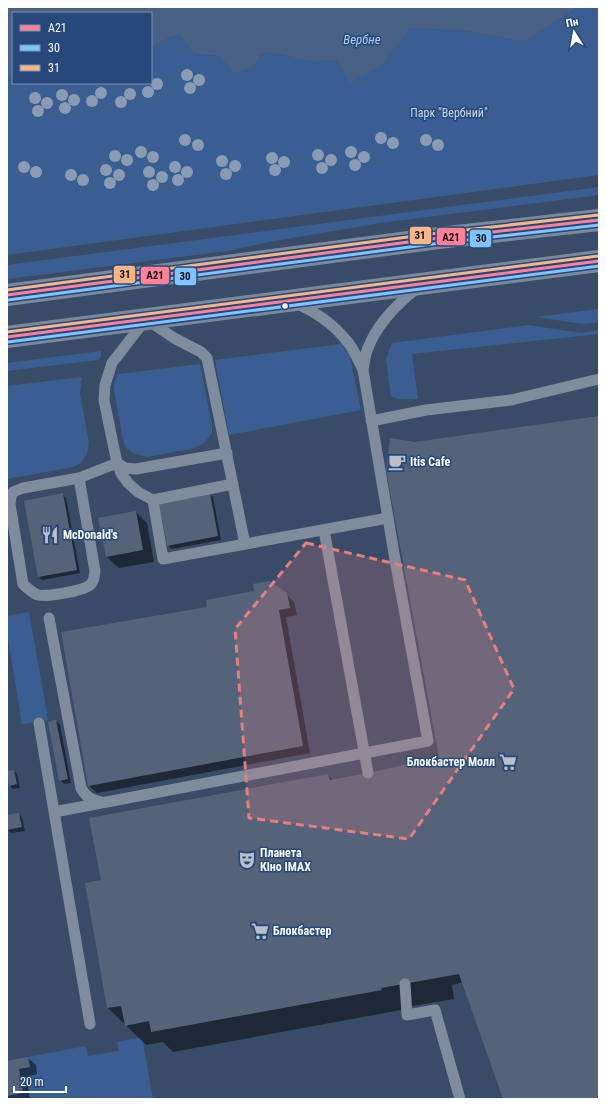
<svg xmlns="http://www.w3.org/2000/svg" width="606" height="1106" font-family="'Roboto Condensed',sans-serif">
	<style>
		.green { fill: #3a5e91 }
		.water { fill: #476083 }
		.shadow { fill: #0007 }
		.building { fill: #546379 }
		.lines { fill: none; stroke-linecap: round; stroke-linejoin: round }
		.service { stroke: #7e8c9e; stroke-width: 11 }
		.primary { stroke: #7c899d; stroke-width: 22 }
		.bus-1-casing { stroke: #26487a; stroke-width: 6 }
		.bus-2-casing { stroke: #26487a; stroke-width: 6 }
		.bus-3-casing { stroke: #26487a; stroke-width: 6 }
		.bus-1 { stroke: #ff8098; stroke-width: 3 }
		.bus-2 { stroke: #80c4ff; stroke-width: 3 }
		.bus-3 { stroke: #f8b686; stroke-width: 3 }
		.tree { fill: #8a9bb4 }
		.marked { fill: #e67e7e; fill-opacity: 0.2; stroke: #e67e7e; stroke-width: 3; stroke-dasharray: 8 5; stroke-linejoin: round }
		.bus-dot { fill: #fff; stroke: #26487a; stroke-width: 1.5 }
		.labels { text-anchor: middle; stroke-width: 3; stroke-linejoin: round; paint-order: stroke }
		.park-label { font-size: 12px; fill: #ccdcf3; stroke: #26487a }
		.poi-label { font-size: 12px; font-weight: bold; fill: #fff; stroke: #26487a; text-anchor: start }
		.water-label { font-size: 13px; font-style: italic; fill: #b5ccec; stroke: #26487a }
		.line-badge { stroke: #26487a; stroke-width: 1.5 }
		.pale-badge-label { font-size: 11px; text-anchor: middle; font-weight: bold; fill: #111 }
	</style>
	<rect width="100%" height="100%" fill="#394c67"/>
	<path class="green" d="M578,7h21v168l-592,80v-179l6,-1v8h138v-35l18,-10 10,-3 15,19 25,2 16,18 17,-6 9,-13 8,-3 44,10 24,-2 45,5 27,-37 58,3 58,11z
		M599,187v8l-219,28 -111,19 -42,9 -220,28v-14z
		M599,309v13l-17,2 -46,-7z
		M528,325l53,8 18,-3v4l-187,20 6,45h-20l-7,-3 -5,-36 6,-17z
		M342,344l8,12 11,54 -132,25 -14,-75z
		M101,351v6l-3,3 -91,11v-8z
		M200,364l12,61v8l-4,5 -5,6 -9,4 -46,9 -15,-4 -7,-5 -3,-8 -9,-50c0,-7 0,-11 5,-16z
		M82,377l-2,17 9,49 -2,11 -6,9 -8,4 -66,12v-93z
		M29,612l19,108 -26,4 -15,-91v-17z
		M142,1037l11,62h-145l-1,-38 79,-15 2,10 31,-5 -2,-9z"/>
	<path class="water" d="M7,7h571l-53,35 -58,-11 -57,-3 -28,37 -32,18 -13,-23 -24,2 -44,-10 -8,3 -9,13 -17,6 -16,-18 -25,-2 -15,-19 -10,3 -18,10v-35h-138v62l-6,1z"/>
	<path class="shadow" d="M599,417v682h-95l-41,-117 -11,3 2,14 -53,9v2l-228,42 -10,-10 -17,3 -38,-37 -22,-124 16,-3 226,-106 5,5 35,-6 72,-17 -25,-314z
		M209,494l4,3 8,43 -49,9 -4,-3z
		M63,495l3,3 14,75 -38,7 -3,-3z
		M136,512l11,11 7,39 -35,6 -12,-11 -8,-38z
		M286,594l8,8 3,13 -11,2 24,136 -213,40 -8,-7z
		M56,721l4,4 11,58 -7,1 -4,-4z
		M14,771l3,3 3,14 -7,1 -3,-3 -3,-14z
		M19,814l3,4 3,13 -14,2 -3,-3 -1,-14z
		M28,1058l8,7 1,9 -11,3 4,22h-23v-37z"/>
	<path class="building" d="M599,416v683h-96l-44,-125 -78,14 1,2 -231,42 -2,-11 -24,5 -4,-20 -14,2 -22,-125 16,-3 -12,-62 239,-44 2,6 38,-7 71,-16 -53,-287 4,-32 25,4z
		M63,493l14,77 -39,7 -14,-76z
		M210,493l8,43 -51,10 -8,-44z
		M136,511l7,39 -37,7 -8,-39z
		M270,581l17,12 3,15 -11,2 24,136 -215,40 -27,-154 146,-25 -1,-7 48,-9 -1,-7z
		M56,720l12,59 -9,2 -11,-59z
		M14,770l3,14 -8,2 -2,-15z
		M19,813l3,14 -15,3v-15z
		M28,1057l2,10 -11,2 4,24 -16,3v-35z"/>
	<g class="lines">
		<path class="service" d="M363,370c1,-7 2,-15 5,-22 9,-24 29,-44 49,-60
			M371,421l55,-11 85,-10 88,-21
			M227,453l-91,16 -11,-1 -8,-5 -13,-63 1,-15 7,-22 34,-44 28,19 27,14 6,6 38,186
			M153,500l10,59 225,-41
			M7,502l3,2 13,80c4,4 9,9 15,11 9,2 45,-4 52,-10 4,-3 4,-8 5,-14l-16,-93
			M10,504l1,-7 2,-5 10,-4 56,-10 38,-15 4,10 7,10 10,9 15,8 80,-16
			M324,530l44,243
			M49,618l32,170c4,8 11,13 21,14
			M39,723l51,301
			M54,812l374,-71 -32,-176 -33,-195c-5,-10 -9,-22 -17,-30 -13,-16 -32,-29 -51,-37
			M405,984l2,31 28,-5 25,89"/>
		<path class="primary" d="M7,295l432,-57 160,-18
			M7,337l592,-76"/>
		<g class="bus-1-casing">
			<path id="bus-1" d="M7,295l432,-57 160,-18
				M7,337l592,-76"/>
		</g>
		<g class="bus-2-casing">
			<path id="bus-2" d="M8,300l432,-57 159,-18
				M8,342l591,-76"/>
		</g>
		<g class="bus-3-casing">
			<path id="bus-3" d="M7,290l431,-57 160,-18
				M7,332l591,-76"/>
		</g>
		<use href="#bus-1" class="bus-1"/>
		<use href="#bus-2" class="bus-2"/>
		<use href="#bus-3" class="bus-3"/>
	</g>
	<g class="tree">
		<circle cx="187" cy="75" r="6"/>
		<circle cx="199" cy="80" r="6"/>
		<circle cx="157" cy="84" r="6"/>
		<circle cx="190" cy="88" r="6"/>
		<circle cx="148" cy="92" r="6"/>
		<circle cx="101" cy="93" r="6"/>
		<circle cx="130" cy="94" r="6"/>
		<circle cx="62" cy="95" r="6"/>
		<circle cx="35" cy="98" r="6"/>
		<circle cx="74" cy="100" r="6"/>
		<circle cx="92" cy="101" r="6"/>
		<circle cx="121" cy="102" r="6"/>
		<circle cx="47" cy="103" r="6"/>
		<circle cx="65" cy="108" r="6"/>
		<circle cx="38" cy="111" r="6"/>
		<circle cx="381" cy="138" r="6"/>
		<circle cx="185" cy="140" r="6"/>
		<circle cx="426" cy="140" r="6"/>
		<circle cx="393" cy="143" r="6"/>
		<circle cx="198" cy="145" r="6"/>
		<circle cx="438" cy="145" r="6"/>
		<circle cx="141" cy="152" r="6"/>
		<circle cx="351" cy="152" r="6"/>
		<circle cx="318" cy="155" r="6"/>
		<circle cx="115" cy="156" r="6"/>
		<circle cx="153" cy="157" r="6"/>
		<circle cx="364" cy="157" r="6"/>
		<circle cx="272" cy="158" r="6"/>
		<circle cx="127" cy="160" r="6"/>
		<circle cx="331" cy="160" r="6"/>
		<circle cx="222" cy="161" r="6"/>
		<circle cx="284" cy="162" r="6"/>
		<circle cx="355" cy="165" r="6"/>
		<circle cx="235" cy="166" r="6"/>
		<circle cx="24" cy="167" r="6"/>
		<circle cx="175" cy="167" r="6"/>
		<circle cx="322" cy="168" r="6"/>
		<circle cx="106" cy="170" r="6"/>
		<circle cx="275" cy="170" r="6"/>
		<circle cx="36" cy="172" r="6"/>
		<circle cx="149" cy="172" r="6"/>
		<circle cx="187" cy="172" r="6"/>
		<circle cx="226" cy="174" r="6"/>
		<circle cx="71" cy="175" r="6"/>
		<circle cx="119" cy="175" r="6"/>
		<circle cx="162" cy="177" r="6"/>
		<circle cx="83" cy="180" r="6"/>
		<circle cx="178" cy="180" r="6"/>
		<circle cx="110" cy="183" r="6"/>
		<circle cx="153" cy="185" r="6"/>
	</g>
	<path class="marked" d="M306,543l159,37 49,109 -105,150 -160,-21 -14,-189z"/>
	<defs>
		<g id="cafe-bare" transform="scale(1.38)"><path d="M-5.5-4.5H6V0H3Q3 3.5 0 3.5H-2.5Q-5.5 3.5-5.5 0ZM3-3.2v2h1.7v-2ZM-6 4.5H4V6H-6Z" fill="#bac0ca" stroke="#26487a" stroke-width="2.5" paint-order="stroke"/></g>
		<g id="restaurant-bare" transform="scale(1.38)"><path d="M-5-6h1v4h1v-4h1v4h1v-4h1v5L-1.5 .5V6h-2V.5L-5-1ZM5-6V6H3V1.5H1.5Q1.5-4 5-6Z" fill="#bac0ca" stroke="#26487a" stroke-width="2.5" paint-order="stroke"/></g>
		<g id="supermarket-bare" transform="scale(1.38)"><path d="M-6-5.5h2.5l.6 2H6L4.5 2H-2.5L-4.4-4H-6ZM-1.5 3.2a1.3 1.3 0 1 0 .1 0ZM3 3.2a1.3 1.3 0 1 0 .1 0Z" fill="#bac0ca" stroke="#26487a" stroke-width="2.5" paint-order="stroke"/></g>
		<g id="theatre-bare" transform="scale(1.38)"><path d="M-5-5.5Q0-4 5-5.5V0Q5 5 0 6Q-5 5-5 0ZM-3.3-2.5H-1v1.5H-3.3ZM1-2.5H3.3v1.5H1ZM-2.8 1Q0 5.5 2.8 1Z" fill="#bac0ca" stroke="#26487a" stroke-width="2.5" paint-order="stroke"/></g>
	</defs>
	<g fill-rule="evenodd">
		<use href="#cafe-bare" x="397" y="462"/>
		<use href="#restaurant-bare" x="50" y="535"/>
		<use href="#supermarket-bare" x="508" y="762"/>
		<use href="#theatre-bare" x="247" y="860"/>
		<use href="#supermarket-bare" x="260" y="931"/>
	</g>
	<circle class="bus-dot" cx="285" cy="306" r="3.5"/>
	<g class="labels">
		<g class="park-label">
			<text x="449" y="117">Парк "Вербний"</text>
		</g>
		<g class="poi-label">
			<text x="410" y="466">Itis Cafe</text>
			<text x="63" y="539">McDonald's</text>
			<text x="495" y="766" text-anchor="end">Блокбастер Молл</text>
			<text x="260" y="857">Планета<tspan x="260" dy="14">Кіно IMAX</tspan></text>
			<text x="273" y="935">Блокбастер</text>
		</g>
		<g class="water-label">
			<text x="362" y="44">Вербне</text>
		</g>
	</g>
	<g class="line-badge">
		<rect x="409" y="226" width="23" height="19" rx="4" fill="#f8b686"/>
		<rect x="436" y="227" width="30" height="19" rx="4" fill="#ff8098"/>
		<rect x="469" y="229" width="23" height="19" rx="4" fill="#80c4ff"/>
		<rect x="113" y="265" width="23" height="19" rx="4" fill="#f8b686"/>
		<rect x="140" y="266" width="30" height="19" rx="4" fill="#ff8098"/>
		<rect x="174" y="267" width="23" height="19" rx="4" fill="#80c4ff"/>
	</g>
	<g class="pale-badge-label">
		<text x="420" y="239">31</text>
		<text x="451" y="241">А21</text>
		<text x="481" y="242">30</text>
		<text x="125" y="278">31</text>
		<text x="155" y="279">А21</text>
		<text x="185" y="280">30</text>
	</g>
	<rect width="606" height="1106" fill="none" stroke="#ffffff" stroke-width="16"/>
	<rect x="12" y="12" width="140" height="72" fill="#26487a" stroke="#7d91af"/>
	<rect x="20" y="25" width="20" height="6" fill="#ff8098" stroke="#7d91af"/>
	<text x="48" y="32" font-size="12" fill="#ffffff">А21</text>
	<rect x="20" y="45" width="20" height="6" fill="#80c4ff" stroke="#7d91af"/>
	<text x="48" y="52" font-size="12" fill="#ffffff">30</text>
	<rect x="20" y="65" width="20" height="6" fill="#f8b686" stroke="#7d91af"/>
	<text x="48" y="72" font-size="12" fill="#ffffff">31</text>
	<g transform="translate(574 32) rotate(349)" stroke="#26487a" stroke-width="3" paint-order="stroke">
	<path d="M0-3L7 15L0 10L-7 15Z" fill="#ffffff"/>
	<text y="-6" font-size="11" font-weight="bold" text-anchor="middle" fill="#ffffff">Пн</text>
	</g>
	<path d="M14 1086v6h52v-6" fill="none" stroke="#ffffff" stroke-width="2"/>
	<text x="20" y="1086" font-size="12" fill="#ffffff" stroke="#26487a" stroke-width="3" paint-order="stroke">20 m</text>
</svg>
